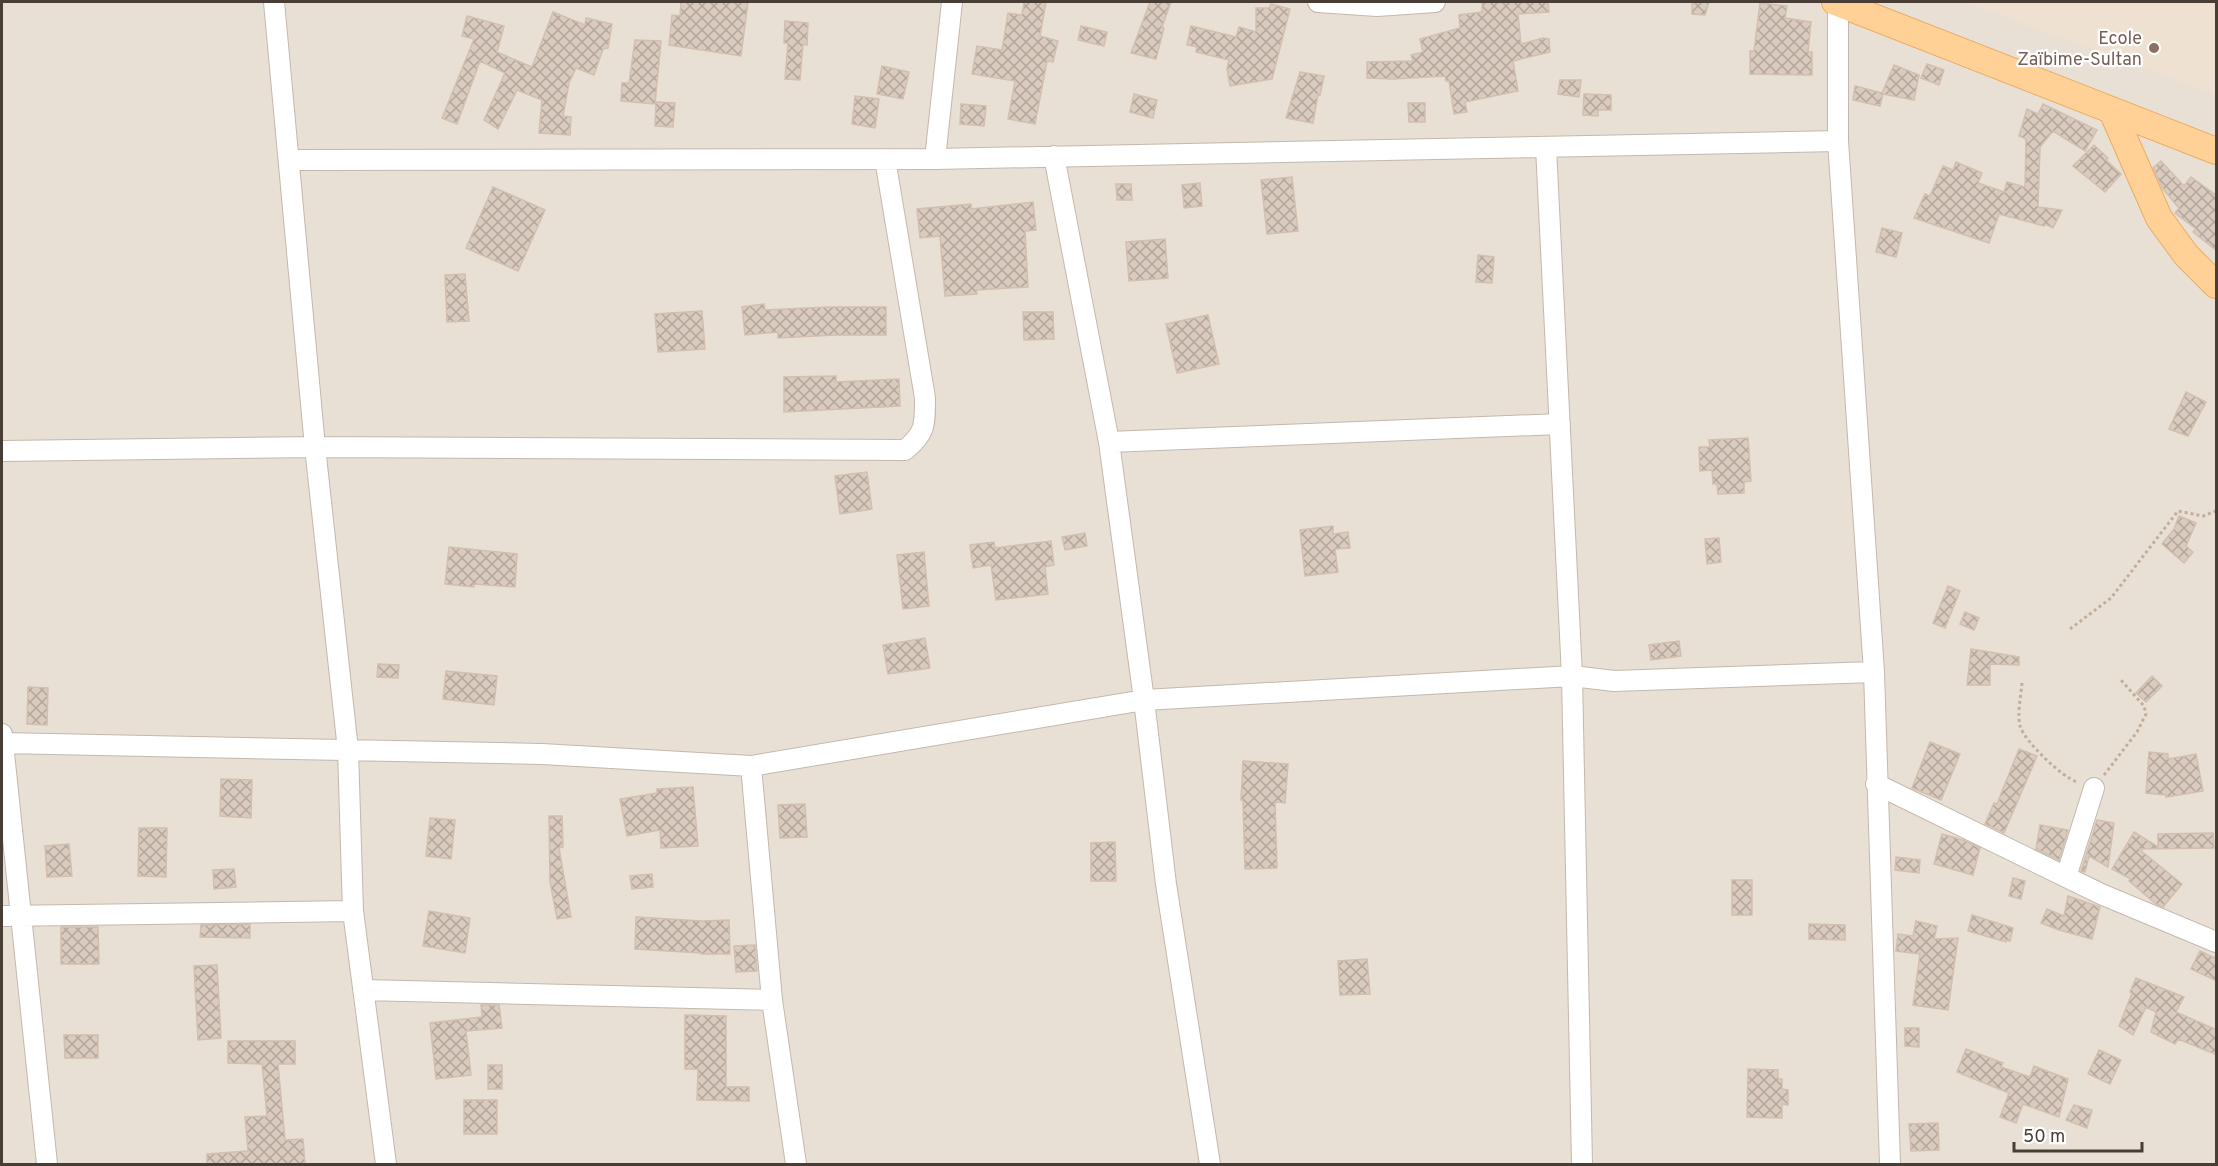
<svg xmlns="http://www.w3.org/2000/svg" width="2218" height="1166" font-family="Overpass,sans-serif">
	<style>
		.residential { fill: #e9e0d5 }
		.education { fill: #eee1d1 }
		.building { fill: url(#building-cross-hatch); stroke: #d2bfaf; stroke-width: 1.5 }
		.lines { fill: none; stroke-linecap: round; stroke-linejoin: round }
		.minor-casing { stroke: #c4b8ac; stroke-width: 22 }
		.major-casing { stroke: #eaac60; stroke-width: 28 }
		.path { stroke: #c3ae9a; stroke-width: 3; stroke-dasharray: 3 3; stroke-linecap: butt }
		.minor { stroke: #fff; stroke-width: 20 }
		.major { stroke: #ffd196; stroke-width: 26 }
		.education-dot { fill: #8d6e63; stroke: #fff; stroke-width: 2 }
		.labels { text-anchor: middle; stroke-width: 4.5; stroke-linejoin: round; paint-order: stroke }
		.education-label { font-size: 18px; fill: #785e54; stroke: #fff; text-anchor: end }
	</style>
	<defs>
		<pattern id="building-cross-hatch" width="8" height="8" patternUnits="userSpaceOnUse" patternTransform="scale(1.5)"><rect width="8" height="8" fill="#dacbbf"/><path d="M0 0l8 8M0 8l8-8" fill="none" stroke="#b3a69c"/></pattern>
	</defs>
	<rect width="100%" height="100%" fill="#f4efe7"/>
	<path class="residential" d="M2,2h2214v1162h-2214z"/>
	<path class="education" d="M1965,2h251v93z"/>
	<path class="building" d="M681,2h67l-7,54 -72,-11 3,-30 8,1z
		M1024,2h22l-6,34 18,5 -5,21 -6,-1 -12,63 -27,-5 7,-38 -43,-7 5,-28 25,4 6,-37 14,2z
		M1150,2h21l-9,25 2,1 -8,31 -25,-6z
		M1482,2h66l1,10 -31,2 3,30 22,-6 6,1 1,13 -37,9 5,30 -53,11 2,10 -13,2 -5,-33h-3l-1,-5 -51,3 -27,-1v-16l46,-1 -2,-6 12,-3 -3,-13 40,-11 -1,-13 23,-3z
		M1692,2h17l-4,13 -13,-1z
		M1760,3l27,3 -2,12 26,4 -3,30h4v23l-62,-1v-23h4z
		M1271,4l19,5 -18,70 -42,7 -3,-17 2,-9 -33,-8 1,-5 -10,-2 4,-19 45,11 3,-10 17,5v-24h13z
		M553,12l32,13 1,-7 26,6 -4,24 -5,1 -9,26 -18,-7 -7,15 -6,33 8,1 -1,18 -31,-2 3,-33 -25,-10 -19,39 -14,-9 21,-47 -25,-12 -23,63 -15,-6 32,-79 -12,-3 5,-20 37,10 -7,26 35,15z
		M785,21l23,2 -1,22 -4,-1 -3,36 -15,-1 3,-36h-4z
		M1081,26l26,6 -3,14 -26,-6z
		M635,40l26,1 -6,63 -34,-3 1,-18h7z
		M1927,64l17,6 -5,15 -18,-7z
		M1894,65l25,10 -5,25 -31,-6 -3,12 -27,-6 2,-14 27,7z
		M882,66l27,6 -6,27 -26,-5z
		M1300,72l24,4 -4,19 -2,-1 -5,29 -27,-5z
		M1560,80h21l-2,17 -21,-3z
		M1134,94l23,6 -4,18 -23,-6z
		M1584,94l27,1v15h-13v6l-15,-1z
		M855,96l24,3 -4,29 -23,-4z
		M656,102l19,1 -2,24 -18,-1z
		M1408,103h17v19h-16z
		M961,104l25,2 -2,20 -24,-2z
		M2043,104l54,26 -12,21 -32,-20 -13,16 -2,60 24,3 -9,18 -8,-4 -1,2 -45,-12 -10,29 -75,-25 11,-24 5,2 13,-30 10,4 3,-8 26,11 -4,10 26,9 3,-10 18,5 1,-48 -7,-3 8,-27 11,5z
		M2094,145l14,13 -2,2 15,14 -16,18 -32,-26z
		M2161,161l23,25 7,-9 26,19v55l-24,-19 3,-3 -21,-16 4,-5 -16,-19 -10,-21z
		M1292,177l6,54 -31,3 -6,-54z
		M1200,183l2,23 -18,2 -2,-23z
		M1116,184h15l1,16h-15z
		M493,187l52,23 -27,61 -52,-23z
		M1033,202l3,28 -11,1 3,56 -52,3 1,4 -32,2 -5,-60 -20,2 -3,-29 54,-5v5z
		M1882,228l20,5 -6,24 -20,-5z
		M1165,239l3,39 -39,3 -3,-39z
		M1478,255l16,2 -2,26 -16,-1z
		M465,274l4,47 -22,1 -2,-47z
		M764,304l1,6 64,-3h57v28h-51l-57,3v-6l-33,3 -3,-28z
		M702,311l3,38 -47,3 -3,-38z
		M1023,312h30l1,27 -30,1z
		M1208,315l11,49 -42,9 -11,-49z
		M836,376v6l63,-3 1,27 -116,6v-35z
		M2186,392l20,10 -18,34 -19,-7z
		M1748,438l3,43 -7,1v11l-26,1 -1,-10h-4l-1,-14 -12,1 -1,-24h11l-1,-7z
		M867,472l5,37 -32,5 -5,-38z
		M2179,516l17,7 -10,23 7,6 -9,11 -22,-19 12,-15z
		M1333,526v8l15,-2 2,16 -15,1 3,23 -33,4 -5,-46z
		M1085,533l2,13 -22,4 -3,-13z
		M1719,538l2,24 -14,2 -2,-25z
		M1051,541l3,24 -9,2 3,27 -52,6 -5,-35 -18,3 -3,-23 24,-3 1,6z
		M449,547l68,7 -2,33 -41,-3v3l-29,-3z
		M924,552l5,54 -26,3 -6,-54z
		M1948,586l12,5 -15,37 -12,-5z
		M1965,612l14,6 -5,12 -14,-6z
		M925,638l5,30 -42,6 -5,-29z
		M1679,641l2,15 -30,4 -2,-15z
		M1971,649l48,8v8l-29,-1v21h-23z
		M378,664l21,1 -1,13 -21,-1z
		M446,671l51,5 -3,29 -51,-6z
		M2152,676l10,10 -16,16 -10,-9z
		M28,687l20,1 -1,37 -20,-1z
		M1930,742l30,12 -19,46 -29,-12z
		M2019,749l18,7 -33,77 -19,-9 9,-21 3,1z
		M2149,752l19,2v5l28,-5 7,37 -37,6v-2l-20,-2z
		M1243,761l45,3 -3,39 -10,-1 2,66 -32,1 -2,-69h-2z
		M221,779l31,1 -1,38 -31,-2z
		M693,787l5,59 -37,2 -1,-18 -33,6 -7,-37 37,-6v-4z
		M805,804l2,33 -27,1 -2,-33z
		M549,816h13l1,31 -4,1 12,69 -14,2 -7,-37z
		M430,818l25,2 -4,39 -25,-3z
		M2097,820l17,3 -6,44 -19,-11 -4,16 -4,-1z
		M2040,825l28,5 -9,30 -23,-11z
		M139,828h28l-1,49 -28,-1z
		M2134,832l24,15v-13l55,-1 1,15 -75,1 43,35 -19,23 -7,-3 -27,-23 2,-2 -19,-10z
		M1942,834l21,6 17,8 -7,27 -39,-11z
		M1115,842l1,39h-25v-38z
		M69,844l3,32 -25,1 -2,-31z
		M1896,857l24,3 -1,13 -24,-3z
		M234,869l2,18 -22,2 -1,-19z
		M652,874l1,13 -21,2 -2,-13z
		M2013,878l12,3 -4,18 -12,-3z
		M1732,880h20v35h-20z
		M2068,896l32,11 -8,32 -33,-9 -18,-7 6,-14 17,7z
		M429,911l41,7 -5,35 -42,-7z
		M1972,915l41,13 -3,13 -4,-1v2l-38,-11z
		M636,917l66,4 27,-1 1,34h-29v-1l-66,-4z
		M1916,921l21,5 -3,13 24,-1 -10,72 -35,-5 7,-51 -24,-3 2,-17 15,2z
		M250,924v14l-50,-1 1,-12z
		M1809,924l36,1v15l-36,-1z
		M61,927h37l1,37h-38z
		M755,945l2,26 -21,1 -2,-26z
		M2200,951l17,8v22l-26,-12z
		M1367,959l3,35 -30,1 -2,-34z
		M217,965l4,73 -23,2 -4,-74z
		M2136,978l48,19 -8,15 41,18v25l-39,-16 -3,5 -24,-12 5,-20 -10,-5 -13,28 -14,-9 13,-33 -2,-1z
		M481,1005h18l3,23 -36,3 5,44 -35,4 -6,-56 52,-6z
		M685,1015l41,1v71h23v14l-52,-1 1,-31h-13z
		M1905,1028h14v19l-14,-1z
		M64,1035h34v23h-33z
		M228,1041h67v23h-17l7,76 18,-1 2,25h-98v-10l41,-3 -3,-34 22,-1 -5,-52 -34,-1z
		M1966,1049l37,14 -2,4 29,10 4,-11 34,13 -9,38 -36,-13 -7,19 -16,-6 9,-24 -52,-21z
		M2099,1050l22,10 -11,24 -22,-10z
		M488,1065h14v24h-14z
		M1748,1069l30,1v9h4v10l6,1v15l-6,-1v14l-35,-1z
		M464,1100h33v34h-33z
		M2074,1105l18,5 -5,18 -21,-8z
		M1938,1123l1,27 -28,1 -2,-27z"/>
	<g class="lines">
		<g class="minor-casing">
			<path id="minor" d="M274,2l41,445 33,303 5,161 33,253
				M1318,2l59,4 58,-4
				M1838,3v138l36,531 16,492
				M1546,147l26,529 10,488
				M1054,156l55,286 35,258 22,184 44,280
				M935,159l17,-157
				M289,160l646,-1 903,-18
				M1109,442l451,-18
				M2,451l313,-4 590,3c21,-17 20,-26 20,-52l-40,-239
				M2,734l45,430
				M2,743l540,11 209,12 21,234 24,164
				M751,766l393,-66 428,-24 42,5 260,-9
				M1876,784l225,110 115,48
				M2066,877l28,-89
				M2,916l351,-5
				M363,990l409,10"/>
		</g>
		<g class="major-casing">
			<path id="major" d="M1835,2l381,149
				M2112,111l47,107 27,37 30,30"/>
		</g>
		<path class="path" d="M2070,629l41,-31 67,-87 25,5 13,-5
			M2022,683c-1,13 -5,31 -2,43 5,16 42,51 57,56
			M2104,775l33,-43 9,-18 -2,-8 -23,-26"/>
		<use href="#minor" class="minor"/>
		<use href="#major" class="major"/>
	</g>
	<circle class="education-dot" cx="2154" cy="48" r="6"/>
	<g class="labels">
		<g class="education-label">
			<text x="2142" y="44">Ecole<tspan x="2142" dy="21">Zaïbime-Sultan</tspan></text>
		</g>
	</g>
	<rect width="2218" height="1166" fill="none" stroke="#483e36" stroke-width="6"/>
	<path d="M2014 1142v9h128v-9" fill="none" stroke="#483e36" stroke-width="3"/>
	<text x="2023" y="1142" font-size="18" fill="#483e36" stroke="#ffffff" stroke-width="4.5" paint-order="stroke">50 m</text>
</svg>
